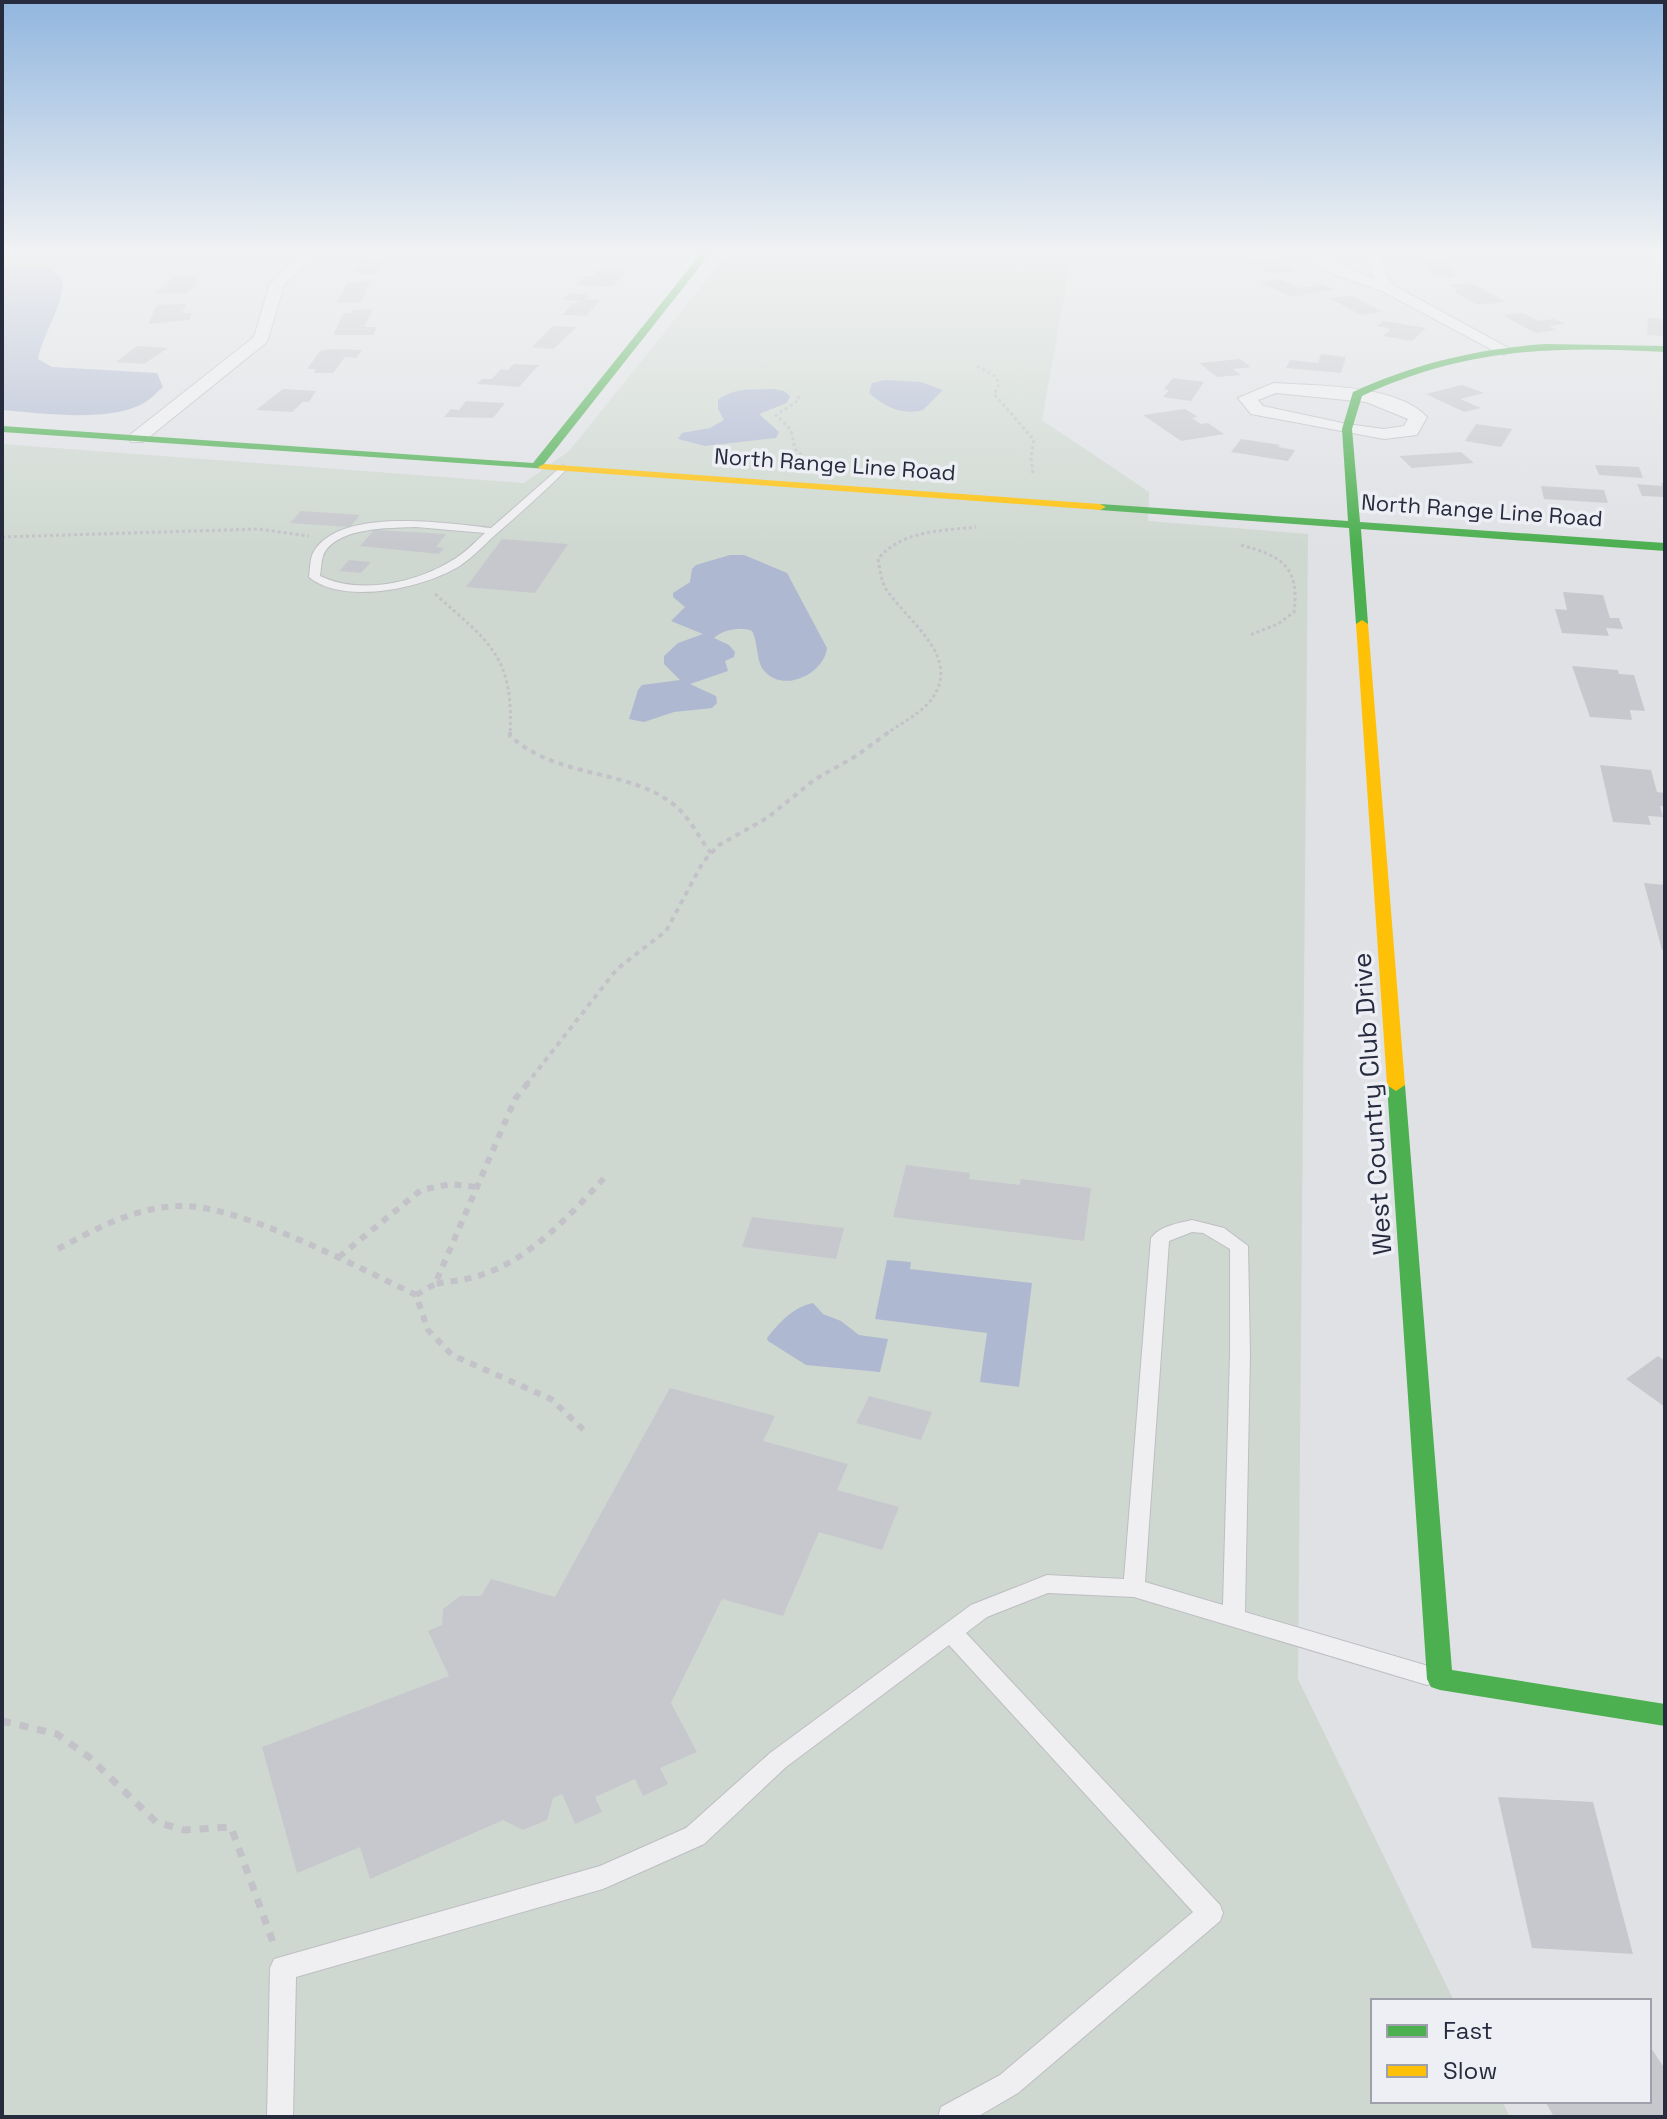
<svg xmlns="http://www.w3.org/2000/svg" width="1667" height="2119" font-family="'Space Grotesk',sans-serif">
	<style>
		.green { fill: #ced8d0 }
		.water { fill: #aeb8d1 }
		.building { fill: #c7c8cd }
		.lines { fill: none; stroke-linecap: round; stroke-linejoin: round }
		.lane-casing { stroke: #bdbec2; stroke-width: 2 }
		.street-casing { stroke: #bdbec2; stroke-width: 2 }
		.path-far3 { stroke: #c2c2c8; stroke-width: 3; stroke-dasharray: 3 3; stroke-linecap: butt }
		.path-far2 { stroke: #c2c2c8; stroke-width: 4; stroke-dasharray: 5 5; stroke-linecap: butt }
		.path-far1 { stroke: #c2c2c8; stroke-width: 6; stroke-dasharray: 7 7; stroke-linecap: butt }
		.path { stroke: #c2c2c8; stroke-width: 7; stroke-dasharray: 9 9; stroke-linecap: butt }
		.lane { fill: #efeff2; fill-rule: evenodd }
		.street { fill: #efeff2; fill-rule: evenodd }
		.fast { fill: #4caf50; fill-rule: evenodd }
		.slow { fill: #ffc107; fill-rule: evenodd }
		.labels { text-anchor: middle; stroke-width: 7; stroke-linejoin: round; paint-order: stroke }
		.far-street-label { font-size: 22px; fill: #272b3e; stroke: #edeff5 }
		.street-label { font-size: 26px; fill: #272b3e; stroke: #edeff5 }
	</style>
	<rect width="100%" height="100%" fill="#e0e1e5"/>
	<path class="green" d="M2,250h116l-12,15 -32,4 -72,-1z
		M731,250h349l-10,14 -28,156 107,72 -1,29 160,13 -10,1145 156,322h-81v100h129l8,16h-1508v-1673l522,39 45,-32z"/>
	<path class="water" d="M18,266l34,2 11,13c-1,29 -19,50 -25,78l14,8 105,6 6,14c-6,5 -12,12 -19,16 -34,20 -104,10 -142,7v-142z
		M885,380l36,2 22,8 -20,20c-23,6 -40,-5 -54,-17l3,-10z
		M773,389l11,2 6,5 -3,7 -28,11 20,18 -3,6 -71,8 -27,-7 4,-6 28,-5 14,-8 -6,-11v-9c16,-13 36,-10 55,-11z
		M730,555h14l43,18 40,75c-3,27 -47,47 -65,20 -6,-10 -4,-26 -10,-37 -11,-5 -30,-1 -38,7l15,7 6,7 -1,5 -9,4 3,10 -38,13 26,12 1,7 -5,5 -38,4 -30,10 -15,-3 9,-29 4,-5 38,-5 -16,-16v-8l14,-13 25,-9 -32,-13 14,-14 -12,-10v-4l17,-11 2,-13 4,-4z
		M887,1260l24,2 -1,7 122,14 -13,104 -39,-5 7,-49 -112,-14z
		M813,1303l10,11 18,7 18,14 29,4 -8,33 -74,-7 -38,-24 -1,-3c12,-15 26,-31 46,-35z"/>
	<path class="building" d="M209,250h27l-18,12 -24,2 5,-3h-6z
		M620,250h20l-8,9 -19,-1z
		M361,257l31,2 -17,15 -26,-1 11,-10h-6z
		M1268,258l10,2 18,11 -27,3 -22,-14z
		M1425,260l22,1 9,16h-22z
		M600,269l26,2 -14,16 -36,-2 9,-9h9z
		M174,276l25,1 -6,6h5l-12,11 -31,-1 17,-10h-6z
		M1279,279l20,9 22,-4 13,5 -42,8 -33,-15z
		M370,281l-9,21 -24,1 11,-21z
		M1471,283l25,13 9,6 -27,3 -25,-14 6,-1 -10,-5z
		M569,293l20,2 -4,4 16,1 -15,16 -24,-1 10,-11 9,-3 -18,-1z
		M1353,296l24,13 6,3 -23,3 -30,-17z
		M186,304l-4,9h10l-3,7 -41,4 9,-19z
		M373,309l-9,18h13l-4,8h-40l11,-22h7l2,-3z
		M1523,313l15,8 17,-2 10,5 -17,2 9,4 -22,3 -33,-18z
		M1648,318l17,1v17l-18,-1z
		M1383,321l43,7 -14,13 -29,-5 8,-7 -14,-3z
		M553,326l24,1 -24,22 -21,-2z
		M137,346l31,2 -24,16 -28,-2z
		M332,349l30,1 -6,8 -11,-1 -12,16h-20l3,-4h-9l13,-18z
		M1321,354l25,3 -5,16 -55,-5 4,-8 28,3z
		M1240,359l11,8 -18,2 8,6 -24,2 -18,-14z
		M514,364l25,1 -20,22 -42,-3 5,-5h10l9,-10 7,1z
		M1173,378l31,4 -13,19 -28,-4 6,-7 -5,-1z
		M1462,385l22,8 -24,6 21,9 -17,4 -38,-18z
		M283,389l33,2 -7,11h-6l-11,10 -36,-2z
		M466,401l39,2 -12,15 -49,-1 7,-8 8,1z
		M1185,409l13,8 -6,1 9,6 7,-1 16,11 -43,7 -38,-26z
		M1476,424l36,5 -11,18 -36,-6z
		M1241,439l39,6 -2,2 17,3 -7,11 -57,-9z
		M1461,452l13,11 -62,5 -13,-12z
		M1595,465l44,2 4,11 -44,-3z
		M1661,483h4v14l-23,-1 -5,-12 25,2z
		M1541,486l63,4 4,13 -64,-4z
		M301,511l59,4 -10,12 -60,-4z
		M374,530l72,4 -10,13 8,1 -5,6 -79,-8z
		M502,539l66,5 -33,49 -69,-6z
		M349,560l22,2 -10,11 -22,-2z
		M1563,592l40,3 7,23h9l4,11 -17,-1 3,8 -47,-3 -7,-24 12,1z
		M1572,666l46,4 1,4 15,1 11,36 -15,-1 2,10 -42,-3z
		M1600,765l51,5 6,22 8,1v13h-5l3,11 -15,-1 3,9 -38,-3z
		M1644,883l21,2v65h-3z
		M906,1165l64,8 -1,6 51,6 1,-6 70,9 -7,53 -191,-24z
		M752,1217l92,11 -8,31 -94,-12z
		M1658,1356l7,5v46l-39,-28z
		M670,1388l105,28 -12,25 85,23 -11,26 62,17 -17,43 -63,-18 -36,84 -61,-17 -51,104 26,49 -37,16 8,16 -25,12 -8,-17 -40,18 7,15 -27,12 -13,-30 -9,4 -6,22 -24,10 -20,-10 -133,59 -10,-32 -63,26 -35,-126 187,-71 -21,-45 14,-6 1,-16 17,-13h21l10,-17 64,18z
		M869,1396l63,16 -11,28 -65,-17z
		M1498,1797l95,5 40,152 -101,-6z
		M1649,2045l16,24v48h-111l-9,-16h104z"/>
	<g class="lines">
		<g class="lane-casing">
			<path id="lane" d="M563,465l5,3 -2,2c-23,23 -48,45 -72,66 -11,10 -21,21 -33,29 -35,23 -118,41 -152,12 1,-7 1,-18 4,-24 25,-47 135,-30 178,-25zM416,527l69,6c-11,10 -21,21 -34,28 -36,22 -92,34 -131,15 1,-6 1,-14 3,-20 11,-29 67,-28 93,-29z
				M1192,1220l32,8 24,18 2,108 -5,258 190,56 3,7 -3,7 -8,3 -293,-88 -86,-4 -61,24 -21,16 254,272 3,8 -3,8 -202,172 -41,24h-39l3,-10 59,-32 193,-163 -244,-267 -163,122 -82,77 -101,45 -307,88 -3,140h-26l3,-149 4,-9 326,-93 86,-38 84,-75 201,-148 76,-30 77,4 27,-341c9,-12 27,-15 41,-18zM1192,1232l11,1 27,16v105l-7,251 -78,-23 24,-341z"/>
		</g>
		<g class="street-casing">
			<path id="street" d="M305,250h15l-36,35 -17,57 -124,100h-12l-3,-4 3,-4 123,-97 16,-53z
				M1294,250c27,0 54,20 81,29l-7,-13 1,-16h14l-1,16 11,19 119,65 -8,5 -6,-2 -116,-62 -47,-16z
				M1274,383c42,3 123,1 153,34l-10,18 -33,4 -133,-25 -13,-16zM1276,393l90,9 42,17 -4,7 -20,3 -37,-5 -84,-18 -5,-6z"/>
		</g>
		<path class="path-far3" d="M977,366l18,10 4,8 -5,10 40,46 -3,16 2,19
			M798,396l1,4 -23,15 15,15 4,19 10,10
			M2,537l256,-8 51,7
			M1241,545c40,11 59,21 53,67l-16,12 -28,11
			M435,594c54,48 79,62 75,140
			M886,734c14,-10 35,-21 45,-34 32,-42 -22,-77 -45,-111 -5,-8 -6,-20 -8,-30 24,-29 63,-28 98,-32"/>
		<path class="path-far2" d="M510,732v4c48,43 116,32 163,68 17,13 25,33 38,49
			M526,1085l91,-116 49,-38 37,-69 16,-17 48,-27 47,-38 42,-24 33,-24"/>
		<path class="path-far1" d="M528,1083l-13,16 -80,185c16,-3 34,-4 49,-10 49,-17 88,-61 122,-98
			M58,1249c37,-20 76,-41 119,-43 61,-3 182,62 239,89l12,35 24,25 99,44 36,34
			M339,1257l82,-67 30,-6 25,3
			M416,1295l19,-11"/>
		<path class="path" d="M2,1721l55,13 32,23 67,65 28,8 47,-3 43,118"/>
		<use href="#lane" class="lane"/>
		<use href="#street" class="street"/>
		<path class="fast" d="M704,250h9l-169,214 4,1v4l-546,-37v-6l531,37z
			M1545,344l120,2v6c-113,-6 -199,-4 -303,44l-10,33 8,93 305,21v8l-304,-22 7,95 -6,4 -6,-4 -7,-96 -249,-18 -6,-3 6,-3 248,17 -6,-92 11,-37c63,-29 124,-43 192,-48z
			M1396,1079l9,6 47,585 213,34v22l-225,-36 -9,-3 -4,-8 -40,-594z"/>
		<path class="slow" d="M544,464l556,40 6,3 -6,3 -560,-41 -2,-2z
			M1362,620l6,4 37,461 -9,6 -9,-6 -31,-461z"/>
	</g>
	<linearGradient id="sky" x2="0" y2="1"><stop stop-color="#91b6df"/><stop offset="0.46" stop-color="#f1f2f3"/><stop offset="1" stop-color="#f1f2f3" stop-opacity="0"/></linearGradient>
	<rect width="1667" height="547" fill="url(#sky)"/>
	<g class="labels">
		<g class="far-street-label">
			<text transform="translate(835 464) rotate(4)" y="8">North Range Line Road</text>
			<text transform="translate(1482 510) rotate(4)" y="8">North Range Line Road</text>
		</g>
		<g class="street-label">
			<text transform="translate(1372 1104) rotate(-94)" y="9">West Country Club Drive</text>
		</g>
	</g>
	<rect width="1667" height="2119" fill="none" stroke="#272b3e" stroke-width="8"/>
	<rect x="1371" y="1999" width="280" height="104" fill="#edeff5" stroke="#9ea1ac" stroke-width="2"/>
	<rect x="1387" y="2025" width="40" height="12" fill="#4caf50" stroke="#9ea1ac" stroke-width="2"/>
	<text x="1443" y="2039" font-size="24" fill="#272b3e">Fast</text>
	<rect x="1387" y="2065" width="40" height="12" fill="#ffc107" stroke="#9ea1ac" stroke-width="2"/>
	<text x="1443" y="2079" font-size="24" fill="#272b3e">Slow</text>
</svg>
